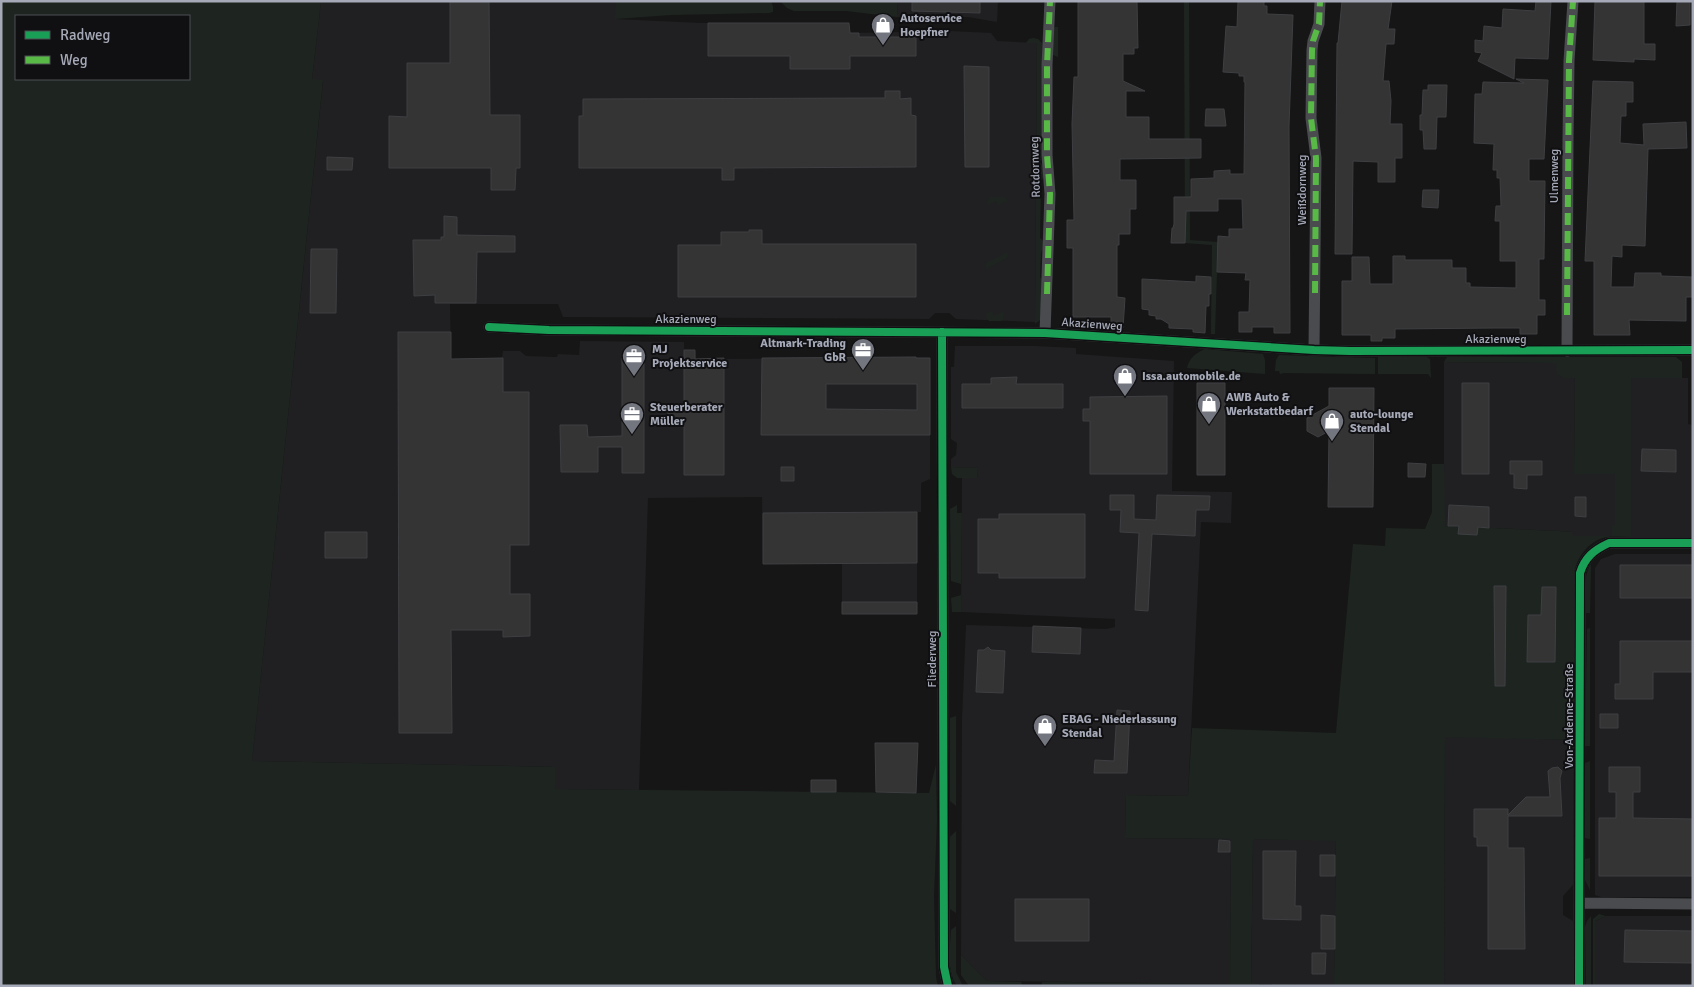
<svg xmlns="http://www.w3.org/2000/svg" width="1694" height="987" font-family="Signika,sans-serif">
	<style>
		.built { fill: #202022 }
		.green { fill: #1e2520; fill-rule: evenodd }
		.building { fill: #343435; stroke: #3e3f42; fill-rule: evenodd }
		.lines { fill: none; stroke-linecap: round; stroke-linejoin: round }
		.minor { stroke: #4a4b4f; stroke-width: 11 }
		.quiet { stroke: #58b947; stroke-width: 6; stroke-dasharray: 12 6; stroke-linecap: butt }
		.cycleway-casing { stroke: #101012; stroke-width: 11 }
		.cycleway { stroke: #1a9f57; stroke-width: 8 }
		.labels { text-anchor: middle; stroke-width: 4; stroke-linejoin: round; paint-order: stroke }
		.poi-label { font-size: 12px; font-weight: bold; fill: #a6aab8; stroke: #101012; text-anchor: start }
		.street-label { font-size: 12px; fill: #a6aab8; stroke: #101012 }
	</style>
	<rect width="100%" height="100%" fill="#161616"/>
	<path class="built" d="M321,1h295v18l85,4h148l1,10 101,-2 40,2 6,8 40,2 -2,279 -79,-3 -7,-6h-14l-6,6 -366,-2 -5,-13h-108l1,55 51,-1 1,-7h17l6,5 31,1 1,-3 21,1 1,-14 104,1v8h11l1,9 234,-1v121l-9,4v29h-4v102h-75v-50h-79l-1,-67 -114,1 -9,292 -84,-1v-22l-303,-6 71,-680 -11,-1z
		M898,1h100l-1,21 -29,-5h-71z
		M955,346h80l41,2v6l98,7 -2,130 60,1 -1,31 -30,-1 -13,274 -62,-1 -1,43 106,1 -1,145 -243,-3 -26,-26 1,-236 4,-94 140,4 9,-2v-8l-154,-7 1,-134h15l1,-10 -27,-1v-8l5,-4 1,-12 -6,-4v-72h3z
		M1444,362l113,1 7,15h11l-1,95 41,1v51l-3,1v10h-40v-4l-13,-1 -115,-5z
		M1631,378h57v46l5,1v112h-62z
		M1615,554h78v343h-92l-6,-2v-327l6,-9z
		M1445,736l129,4 -1,145 -10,11v19l10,6 1,65h-130z
		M1253,839l83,1 -2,145 -83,-1z
		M1606,916h87v70h-98v-65z"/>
	<path class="green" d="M1,1h320l-9,78 11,1 -71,681 303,6v22l361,4h13l7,-28 1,55 -3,76 2,81 2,9h-937zM16,16h173v63h-173z
		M616,1h155l2,6v5l-4,1 -98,2 -56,4z
		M780,1h118l-1,16 -51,-6h-52l-7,-3z
		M1184,1h5l1,239 28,2 -3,92h-4l1,-89 -27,-2z
		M1055,27h3v30l-5,-2v-26z
		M1033,38l5,1 4,4 -1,121 4,4v8l-4,4 -1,58 4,4v4l-3,7 -1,24 4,6 -4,37 -5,4 2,-281h-11l3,-4z
		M990,197h14l3,2v2l-9,4 -2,-4 -9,4 1,-5z
		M1008,252l-1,6 -21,11v-6z
		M992,311l2,5 10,-5 -1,9 -2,1h-12l-2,-3 -1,-4z
		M1205,349l58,5 2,6v14l-78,-6c2,-10 9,-15 18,-19z
		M1279,355l96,3v16l-91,-1 -4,1 -1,-3h-4l1,-11z
		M1378,357h49l3,2 1,19 -3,-4h-50z
		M1447,357h229l6,5v16h-51v159c-8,0 -17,-1 -24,0 -18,3 -30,20 -33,36v167l-129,-3 -1,249h-172v-2l62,1 2,-144 -83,-2 -2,144 8,1v2h-218l1,-4 188,2 1,-145 -106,-1 1,-43 62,1 4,-68 144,5 17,-189 32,2 1,-18 39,1 7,-17v-48h12l1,62 114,5 13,1v4h40v-11h3v-51h-41l1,-96h-11l-7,-4 -1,-11 -112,-1z
		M951,467l27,1 -1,10h-20l-5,-4z
		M957,505v8h5l-1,71 -10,-3 -1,-72z
		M1591,564l-1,49h-4c0,-16 -4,-35 5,-49z
		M961,595v17h-9l-1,-14z
		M1590,628v118h-5l2,-117z
		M956,716v90l-6,-5v-83z
		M1590,761v78l-5,-1v-75z
		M956,831v82l-6,-4v-72z
		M1590,858v32l-5,-10v-21z
		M1599,914l7,2 -11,5v65h-2v-67z
		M1591,916v70h-5l-1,-59 2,-6z
		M956,926v46l7,14h-6c-11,-17 -7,-37 -6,-56z
		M961,955l26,26 34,1 2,4h-54l-8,-11z"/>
	<path class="building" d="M450,1h39l1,114h30v53h-4l-1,22h-24v-22h-102v-52l18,1v-54h43z
		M912,1h68v12l-68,-2z
		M1078,1h59l1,47h-4v6h-11v27l22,10h-19v26h23v22h52v19l-81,1v21h16v29h-6v25h-11v11h-2v52l8,1 -2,30 -12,-1v-10h-38v-69h-6v-28h7l-2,-96 2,-47h4z
		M1238,1h26v5h3v8l26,1 -4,111 1,207h-16v-6h-22v5h-13v-20h10l1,-32h-5l1,-7 -29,-1 1,-36 11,1v-8h14l-1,-30h-24v12h-32l-1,32h-14l1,-15h1l1,-4v-27h17v-18l23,-1v-7l16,-1v4h14l1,-92h-1v-6h-5v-3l-16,-1 3,-46 11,1z
		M1342,1h50l-4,28h7l-1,15h-8l-3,37h6l2,20 -1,23h12v34h-7v24h-17v-20l-25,-1 -1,93h-17l2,-211h1z
		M1536,1h15l-3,58 -33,-1 -1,21 -36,-18 4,-8 -7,-1v-12l8,1 1,-15 18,2 1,-19 32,2z
		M1595,1h49v43h11v16l-21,-1v3l-41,-2z
		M1677,1h13v24l-14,1z
		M708,23h141l1,10h9v4h57v19h-66v13h-60v-13h-82z
		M964,66l25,1v100h-24z
		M1516,79l32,1 -4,79h-15v22h16l-1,78h-5v41h6v15h-8v19h-17v-6h-26l-99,1v9h-13v3h-11v-6h-29v-54h10v-24h17l1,27h23v-28h12v4h47v8h14v15h4v4l46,1v-27h-16v-40h-5l1,-15h5l-1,-28h-3v-8h-4l1,-26 -20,-1 1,-49h7l1,-12 41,1z
		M1593,81l40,1v20h-7v14h-5l-1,27 24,2 -1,-21 43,-2 1,26 -39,1 -3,97 -23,-1v12l-10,-1 -1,31h23l1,-14h26v3l31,1 1,20h-7v24l-57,-1 1,15h-36v-74h-9z
		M1428,85h19l-1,32h-9l-1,32h-12l-1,-19h-3v-15h2l1,-25h5z
		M885,91h15v8l11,-1v17l5,1v51l-182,1v12h-12v-12h-143v-52h4v-17l302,-1z
		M1206,109h18l2,17h-21z
		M327,157l26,1 -1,12h-25z
		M1423,190h16l-1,18 -16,-1z
		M444,216l13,1v18l58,1v16h-38l-1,51h-41v-8l-21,1 -1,-56h28v-3h3z
		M749,230h13v14h154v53h-238v-52h43v-13h28z
		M311,249h26l-1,64h-26z
		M1196,276l15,1v17h-2v12h-3l-1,27 -12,-1v-3l-24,-1v-4l-8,-5h-5v-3l-7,-1v-5l-7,-1v-30l54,3z
		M398,332h53v27l52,-1v34h26v153h-19v49h20v42l-27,1v-7h-52l1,103h-53z
		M684,350h11v9l29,-1v117h-40v-51h-16v-17h16z
		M916,357v1h14v77h-169l1,-77zM826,384h91v26l-91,-1z
		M622,358l22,1v114h-22v-26h-24v25h-37l-1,-47h27l1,12 34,-1z
		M1017,377l-1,7h47v24h-101v-24h29v-6z
		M1197,383h28v92h-28z
		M1462,383h27v91h-27z
		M1329,388h45l-1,119h-45l1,-76 -11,6 -11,-6v-13l22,-12z
		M1167,396v78h-77v-53h-7v-12h7v-12z
		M1642,449l34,1v22l-35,-1z
		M1510,461h32v14h-15v14l-13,-1v-14h-4z
		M1408,463l18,1 -1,13h-17z
		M781,467h13v14h-13z
		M1110,495h24v24l22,1 1,-25 53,1 -1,14h-13l-1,26 -43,-2 -4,77 -13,-1 4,-77 -19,-1 1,-22h-11z
		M1575,497h11v20l-11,-1z
		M1449,505l40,2v21l-11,-1 -1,8 -19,-1 1,-8h-11z
		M917,512v51l-154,1v-51z
		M999,514h86v64h-86v-5h-21v-54h21z
		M325,532h42v26h-42z
		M1620,565h73v33h-73z
		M1494,586h12l-1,100h-10z
		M1542,587h14l-1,75h-28l1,-47h13z
		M842,602h75v12h-75z
		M1033,626l48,2 -1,26 -48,-2z
		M1620,641h73v31h-40v27h-38v-15h5z
		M988,647l3,3 14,1 -2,42 -27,-1 2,-42h6z
		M1117,710l13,1 -3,62h-33l1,-13 19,1z
		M1600,714h18v14h-18z
		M875,743h43l-2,50 -40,-1z
		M1558,767l4,4 -2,7 2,38h-54v32h16l1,101h-37v-103h-11v-9h-3v-28h34v6l18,-18h24l-2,-26 4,-3z
		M1609,767h31v25h-7v26l60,1v57h-94v-58h17v-26h-7z
		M811,780h25v12h-25z
		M1219,840l11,1v11h-12z
		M1263,851h33l-1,55h6v14l-38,-1z
		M1320,855h15v21h-15z
		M1015,899h74v42h-74z
		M1321,915l14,1v33h-14z
		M1625,930l68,1v32l-69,-1z
		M1312,953h14l-1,21h-13z"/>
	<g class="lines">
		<path class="minor" d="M489,327l60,3 496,3 269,17 36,1 343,-1
			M942,332l2,635 4,19
			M1045,333l5,-139 -3,-39v-90l3,-64
			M1314,350l2,-192 -5,-40 1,-68 1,-9 6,-17 1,-23
			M1567,351l1,-211 1,-79 4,-60
			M1580,903l113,1
			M1579,986l1,-413c5,-16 14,-23 29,-30h84"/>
		<path class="quiet" d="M1315,293l1,-135 -5,-40 1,-68 1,-9 6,-17 1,-23
			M1047,294l3,-100 -3,-39v-90l3,-64
			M1567,315l2,-254 4,-60"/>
		<g class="cycleway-casing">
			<path id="cycleway" d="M489,327l60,3 496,3 269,17 36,1 343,-1
				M942,332l2,635 4,19
				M1579,986l1,-413c5,-16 14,-23 29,-30h84"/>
		</g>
		<use href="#cycleway" class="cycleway"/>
	</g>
	<defs>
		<g id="shop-pin" transform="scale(1.25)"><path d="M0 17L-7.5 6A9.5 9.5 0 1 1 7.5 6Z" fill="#74767f" stroke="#101012"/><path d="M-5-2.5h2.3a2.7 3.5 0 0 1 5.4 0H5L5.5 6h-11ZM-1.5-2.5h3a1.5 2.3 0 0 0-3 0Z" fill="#fff"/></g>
		<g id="office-pin" transform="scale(1.25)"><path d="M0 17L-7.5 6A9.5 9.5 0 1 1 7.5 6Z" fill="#74767f" stroke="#101012"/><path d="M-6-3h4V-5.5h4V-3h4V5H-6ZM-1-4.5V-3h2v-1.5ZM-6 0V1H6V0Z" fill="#fff"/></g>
	</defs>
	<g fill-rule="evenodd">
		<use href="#shop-pin" x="883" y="25"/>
		<use href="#office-pin" x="863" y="350"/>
		<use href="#office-pin" x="634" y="356"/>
		<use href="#shop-pin" x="1125" y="376"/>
		<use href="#shop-pin" x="1209" y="404"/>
		<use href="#office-pin" x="632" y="414"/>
		<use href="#shop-pin" x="1332" y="421"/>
		<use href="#shop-pin" x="1045" y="726"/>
	</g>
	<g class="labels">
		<g class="poi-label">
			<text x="900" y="22">Autoservice<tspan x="900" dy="14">Hoepfner</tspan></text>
			<text x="846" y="347" text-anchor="end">Altmark-Trading<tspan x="846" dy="14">GbR</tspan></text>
			<text x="652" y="353">MJ<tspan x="652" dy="14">Projektservice</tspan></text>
			<text x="1142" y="380">Issa.automobile.de</text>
			<text x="1226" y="401">AWB Auto &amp;<tspan x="1226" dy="14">Werkstattbedarf</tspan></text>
			<text x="650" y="411">Steuerberater<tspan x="650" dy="14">Müller</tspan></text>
			<text x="1350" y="418">auto-lounge<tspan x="1350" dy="14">Stendal</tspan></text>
			<text x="1062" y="723">EBAG - Niederlassung<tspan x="1062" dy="14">Stendal</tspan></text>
		</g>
		<g class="street-label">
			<text transform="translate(1035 167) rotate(-92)" y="4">Rotdornweg</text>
			<text transform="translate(1554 176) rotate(-90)" y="4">Ulmenweg</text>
			<text transform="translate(1302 190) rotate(-90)" y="4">Weißdornweg</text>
			<text x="686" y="323">Akazienweg</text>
			<text transform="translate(1092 324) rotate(4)" y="4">Akazienweg</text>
			<text x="1496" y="343">Akazienweg</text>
			<text transform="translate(932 659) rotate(-90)" y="4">Fliederweg</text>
			<text transform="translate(1569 716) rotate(-90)" y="4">Von-Ardenne-Straße</text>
		</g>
	</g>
	<rect width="1694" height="987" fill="none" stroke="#a6aab8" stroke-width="5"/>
	<rect x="15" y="15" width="175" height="65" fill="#101012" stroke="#4c4e54"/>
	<rect x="25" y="31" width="25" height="8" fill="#1a9f57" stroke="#4c4e54"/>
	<text x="60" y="40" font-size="15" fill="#a6aab8">Radweg</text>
	<rect x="25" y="56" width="25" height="8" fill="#58b947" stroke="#4c4e54"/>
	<text x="60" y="65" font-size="15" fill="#a6aab8">Weg</text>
</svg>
